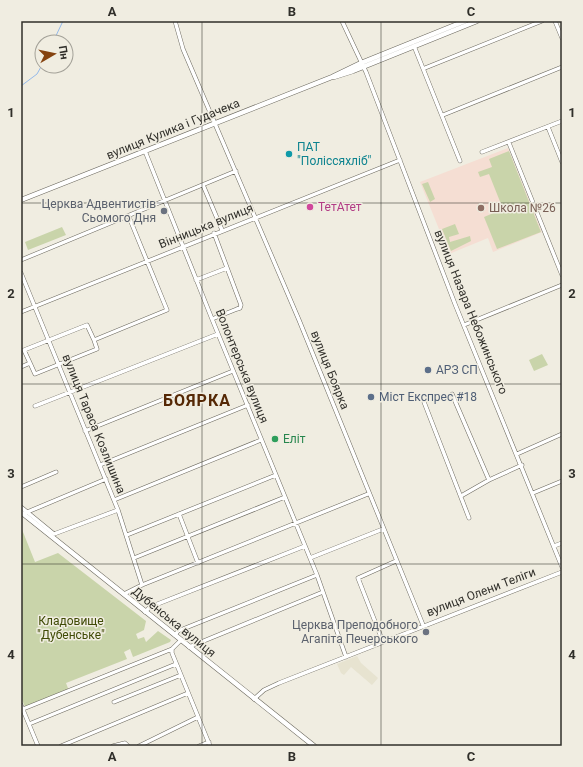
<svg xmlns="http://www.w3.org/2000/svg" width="583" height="767" font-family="Roboto,sans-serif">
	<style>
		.built { fill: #e7e3d0 }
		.education { fill: #f5ded3 }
		.green { fill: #c9d4aa }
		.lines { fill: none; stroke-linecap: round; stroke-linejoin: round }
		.stream { stroke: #95baea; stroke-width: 1 }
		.minor-casing { stroke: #6b685e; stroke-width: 4.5 }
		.major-casing { stroke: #6b685e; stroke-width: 5.5 }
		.minor { stroke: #fff; stroke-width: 3.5 }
		.major { stroke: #fff; stroke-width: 4.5 }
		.grid { fill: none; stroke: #302f2a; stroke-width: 1; stroke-opacity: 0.55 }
		.culture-dot { fill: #0f9aa8; stroke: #f0ede1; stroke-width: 1.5 }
		.hotel-dot { fill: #d1479c; stroke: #f0ede1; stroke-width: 1.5 }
		.education-dot { fill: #8d6e63; stroke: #f0ede1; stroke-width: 1.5 }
		.worship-dot { fill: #6b7280; stroke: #f0ede1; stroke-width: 1.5 }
		.service-dot { fill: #5c6f8a; stroke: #f0ede1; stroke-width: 1.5 }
		.leisure-dot { fill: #2e9e5b; stroke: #f0ede1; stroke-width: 1.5 }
		.labels { text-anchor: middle; stroke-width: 3; stroke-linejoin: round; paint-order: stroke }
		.street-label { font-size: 12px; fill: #302f2a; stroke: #f0ede1 }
		.culture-label { font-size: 12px; fill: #0d838f; stroke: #f0ede1; text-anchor: start }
		.worship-label { font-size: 12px; fill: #5b616d; stroke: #f0ede1; text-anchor: end }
		.hotel-label { font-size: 12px; fill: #b23c85; stroke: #f0ede1; text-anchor: start }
		.education-label { font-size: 12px; fill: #785e54; stroke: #f0ede1; text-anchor: start }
		.service-label { font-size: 12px; fill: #4e5e75; stroke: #f0ede1; text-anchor: start }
		.leisure-label { font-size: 12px; fill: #27864d; stroke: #f0ede1; text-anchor: start }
		.park-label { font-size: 12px; fill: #404b06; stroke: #f0ede1 }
		.district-label { font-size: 16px; font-weight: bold; letter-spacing: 1px; fill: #552805; stroke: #f0ede1 }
		.neatline { fill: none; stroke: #302f2a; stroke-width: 1.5 }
		.grid-label { font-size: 13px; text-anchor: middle; font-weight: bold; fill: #302f2a }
	</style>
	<rect width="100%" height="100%" fill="#f0ede1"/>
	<path class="built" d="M357,656l4,7 17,15 -6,7 -21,-18 -7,8 -3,-2 -4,-9z"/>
	<path class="education" d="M508,148l34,84 -49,20 -5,-14 -39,16 -29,-72z"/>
	<path class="green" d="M509,151l32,81 -44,17 -13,-32 24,-10 -1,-2 -14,5 -1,-2 9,-4 -12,-30 -9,3 -2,-5 14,-5 -3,-8z
		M428,182l7,17 -5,3 -8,-18z
		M455,224l4,10 -10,3 1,5 20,-6 1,5 -20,10 -9,-22z
		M62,227l4,8 -38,15 -3,-8z
		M542,354l6,11 -14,6 -5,-11z
		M21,527l14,35 23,-9 88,68 -2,9 -8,4 2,5 6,-2 2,5 12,-11 13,9 -1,2 -37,15 -3,-8 -6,3 3,7 -61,24 3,8 -44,16 -4,-10z"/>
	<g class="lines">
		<path class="stream" d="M53,42l10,-21
			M21,86l16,-12 5,-9"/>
		<g class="minor-casing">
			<path id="minor" d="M175,21l8,28 116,271 124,305
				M342,21l24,51 89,232 107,263
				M555,21l7,17
				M414,46l46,115
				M425,68l117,-47
				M443,115l119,-48
				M548,127l14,35
				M509,143l53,132
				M145,151l67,168 105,256 29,82
				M482,152l80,-31
				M203,185l19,45
				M21,260l215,-89
				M21,273l97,237 24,75
				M196,280l31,-12
				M21,312l379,-152
				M212,319l25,-10 3,-1 1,-3 -27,-72
				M464,325l98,-40
				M30,363l-6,-13 63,-25 7,15
				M21,367l9,-4 5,11 62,-25 -3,-9 73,-30 -38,-93
				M452,394l37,86
				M424,402l45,116
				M35,406l183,-72
				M85,431l148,-60
				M517,454l45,-20
				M100,465l148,-60
				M21,487l35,-15
				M533,493l29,-12
				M461,496l28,-16 33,-15
				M114,500l147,-60
				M21,507l33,27 64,-24
				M25,513l81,-34
				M179,514l19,49
				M127,535l149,-60
				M554,546l8,-3
				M134,558l151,-61
				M310,558l73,-29
				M124,594l18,-9 226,-91
				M145,612l5,-5 155,-61
				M175,635l3,-4 139,-56
				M383,642l-25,-64 38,-17
				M189,647l134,-55
				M172,649v4l38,93
				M254,699l10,-9 15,-7 283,-111
				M114,702l67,-27
				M21,705l17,41
				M23,709l149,-60 9,-9
				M29,724l147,-60
				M61,746l127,-53
				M113,746l12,-3 3,3
				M139,746l59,-29
				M199,746l10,-4"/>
		</g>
		<g class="major-casing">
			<path id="major" d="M334,77l19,-6 124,-50
				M21,200l311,-123 29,-14 104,-42
				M21,512l293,234"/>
		</g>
		<use href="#minor" class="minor"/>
		<use href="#major" class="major"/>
	</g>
	<path class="grid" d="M202,21v725M381,21v725M21,203h541M21,384h541M21,564h541"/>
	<circle class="culture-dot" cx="289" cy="154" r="4"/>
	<circle class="hotel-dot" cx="310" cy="207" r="4"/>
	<circle class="education-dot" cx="481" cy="208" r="4"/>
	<g class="worship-dot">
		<circle cx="164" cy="211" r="4"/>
		<circle cx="426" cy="632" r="4"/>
	</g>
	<g class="service-dot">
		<circle cx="428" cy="370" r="4"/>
		<circle cx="371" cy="397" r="4"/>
	</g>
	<circle class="leisure-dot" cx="275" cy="439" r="4"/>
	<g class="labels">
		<g class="street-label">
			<text transform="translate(173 129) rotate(-22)" y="4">вулиця Кулика і Гудачека</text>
			<text transform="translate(206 226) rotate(-22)" y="4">Вінницька вулиця</text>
			<text transform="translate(471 312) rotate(68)" y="4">вулиця Назара Небожинського</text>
			<text transform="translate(242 366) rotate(68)" y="4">Волонтерська вулиця</text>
			<text transform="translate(330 370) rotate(68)" y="4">вулиця Боярка</text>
			<text transform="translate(94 424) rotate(68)" y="4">вулиця Тараса Козлишина</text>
			<text transform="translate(481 592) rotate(-21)" y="4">вулиця Олени Теліги</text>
			<text transform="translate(174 622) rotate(39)" y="4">Дубенська вулиця</text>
		</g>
		<g class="culture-label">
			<text x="297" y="151">ПАТ<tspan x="297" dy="14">"Поліссяхліб"</tspan></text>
		</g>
		<g class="worship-label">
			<text x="156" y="208">Церква Адвентистів<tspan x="156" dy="14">Сьомого Дня</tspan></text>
			<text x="418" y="629">Церква Преподобного<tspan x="418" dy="14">Агапіта Печерського</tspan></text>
		</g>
		<g class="hotel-label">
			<text x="318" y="211">ТетАтет</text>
		</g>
		<g class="education-label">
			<text x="489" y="212">Школа №26</text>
		</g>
		<g class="service-label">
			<text x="436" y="374">АРЗ СП</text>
			<text x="379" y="401">Міст Експрес #18</text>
		</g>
		<g class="leisure-label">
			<text x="283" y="443">Еліт</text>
		</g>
		<g class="park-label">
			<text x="71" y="625">Кладовище<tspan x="71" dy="14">"Дубенське"</tspan></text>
		</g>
		<g class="district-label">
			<text x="197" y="406">БОЯРКА</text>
		</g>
	</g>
	<rect width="583" height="767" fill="none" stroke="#f0ede1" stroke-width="44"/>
	<g transform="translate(54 54) rotate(81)"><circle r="19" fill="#f0ede1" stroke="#a3a198"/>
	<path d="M0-3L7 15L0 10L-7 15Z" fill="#854310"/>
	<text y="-6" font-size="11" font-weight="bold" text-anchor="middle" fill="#302f2a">Пн</text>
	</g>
	<rect x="22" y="22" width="539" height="723" class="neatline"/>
	<g class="grid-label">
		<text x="112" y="16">A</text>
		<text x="292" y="16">B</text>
		<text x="471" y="16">C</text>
		<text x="11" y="117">1</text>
		<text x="572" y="117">1</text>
		<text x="11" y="298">2</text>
		<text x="572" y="298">2</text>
		<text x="11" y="478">3</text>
		<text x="572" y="478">3</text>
		<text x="11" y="659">4</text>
		<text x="572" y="659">4</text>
		<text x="112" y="761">A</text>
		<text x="292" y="761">B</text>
		<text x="471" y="761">C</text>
	</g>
</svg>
